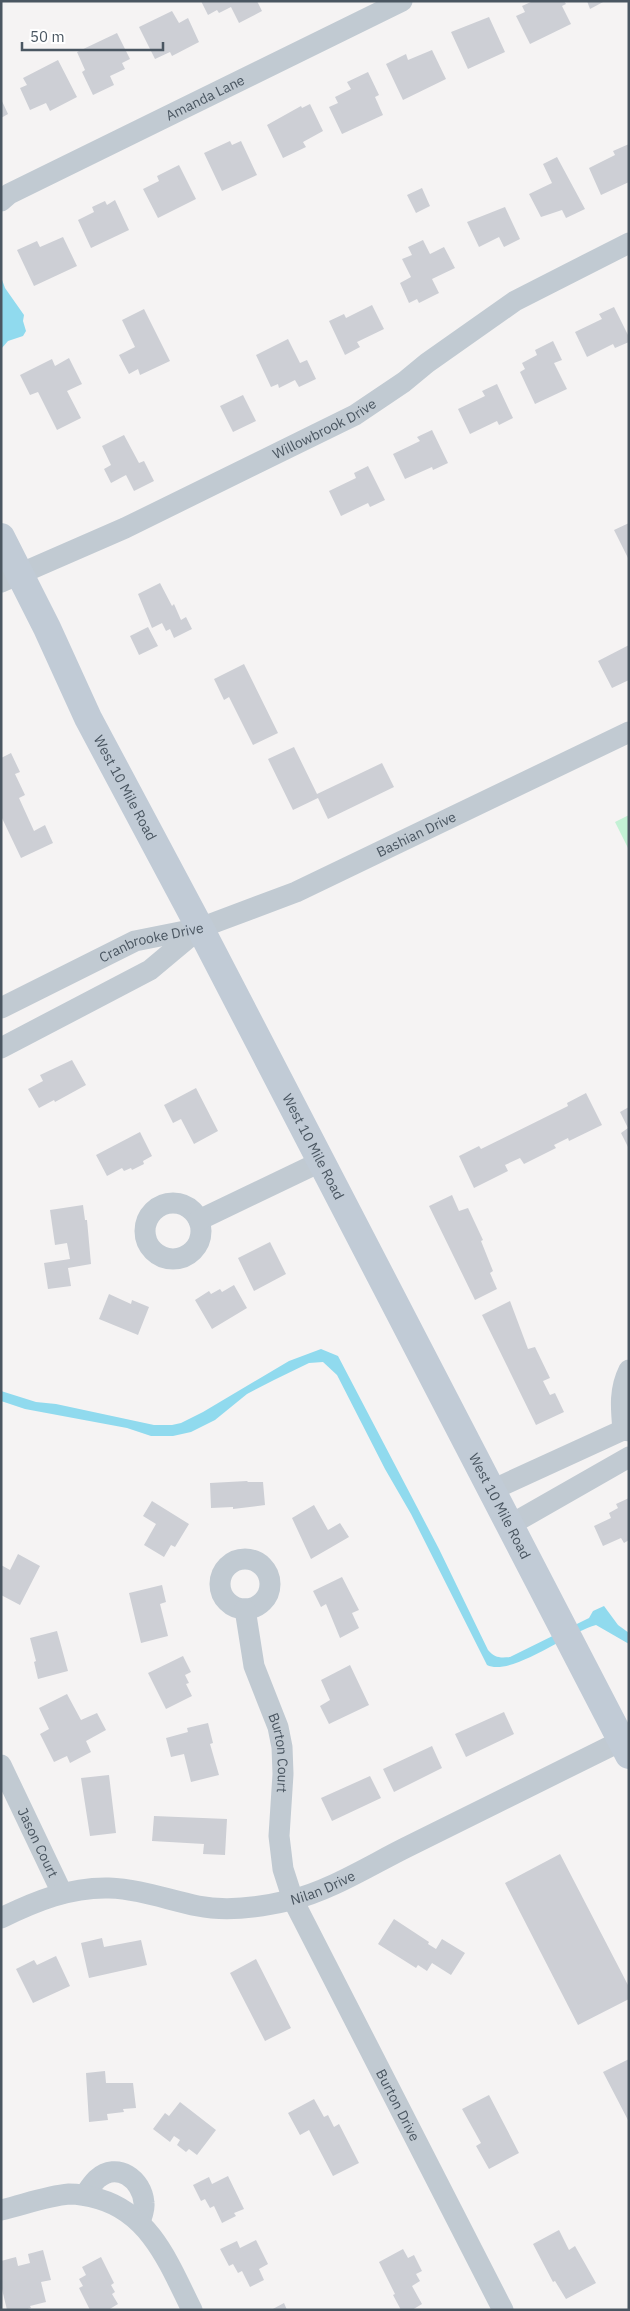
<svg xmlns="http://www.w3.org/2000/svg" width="630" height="2311" font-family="'IBM Plex Sans',sans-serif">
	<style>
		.green { fill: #c3f1d5 }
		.water { fill: #90daee }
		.building { fill: #cdcfd5 }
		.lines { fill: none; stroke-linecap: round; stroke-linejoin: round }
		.street { stroke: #c1cad2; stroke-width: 21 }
		.secondary { stroke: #c1cbd6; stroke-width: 28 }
		.labels { text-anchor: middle; stroke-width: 4; stroke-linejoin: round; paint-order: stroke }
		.street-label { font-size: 14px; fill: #4a5661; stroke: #fff }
	</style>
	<rect width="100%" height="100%" fill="#f5f3f3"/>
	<path class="green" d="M629,815v35l-14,-28z"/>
	<path class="water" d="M1,277l4,11 19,27 -1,6 3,10 -3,5 -15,5 -7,8z
		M321,1349l17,7 101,193 49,101c7,8 12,8 22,7l79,-39 4,-7 11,-5 14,19 11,8v11l-33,-19c-27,7 -85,52 -109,40l-76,-151 -26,-45 -48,-94 -14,-13 -14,1 -35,17 -27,14 -32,26 -24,12 -18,4h-22l-24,-8 -102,-19 -24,-8v-10l35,11 20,2 98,21h18l9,-2 22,-11 86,-51z"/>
	<path class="building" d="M201,1h56l5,10 -23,12 -8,-16 -12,6 -2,-3 -9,5z
		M533,1h31l2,3 -4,2 9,18 -41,20 -14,-28 9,-4 -3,-6z
		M587,1h18l-15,8z
		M172,11l7,12 9,-5 11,24 -27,14 -2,-4 -15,7 -16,-32z
		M489,17l16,35 -37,17 -17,-37z
		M117,33l13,26 -8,4 3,6 -15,7 4,9 -21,10 -11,-23 3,-2 -8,-18z
		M432,50l14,29 -43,21 -17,-36 20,-10 2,6z
		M58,60l19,37 -27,14 -4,-8 -16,7 -10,-22 7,-3 -4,-7z
		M368,72l11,23 -4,2 8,18 -41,19 -13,-27 9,-4 -3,-6 16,-8 -4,-7z
		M1,99l7,15 -7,4z
		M310,104l13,27 -20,11 3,5 -23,11 -16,-33 34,-19 1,2z
		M230,141l2,4 9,-4 16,34 -35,16 -18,-38z
		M629,144v38l-28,13 -12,-27 26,-13 -2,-4z
		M557,157l28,52 -19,9 -4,-8 -21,7 -12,-23 23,-11 -9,-19z
		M179,165l17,34 -38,19 -15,-29 16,-8 -2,-5z
		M422,188l8,18 -14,7 -9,-18z
		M115,200l14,30 -38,18 -13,-28 16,-8 -2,-5 13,-6 2,4z
		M505,207l15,32 -16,8 -5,-10 -20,10 -12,-25z
		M63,237l14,29 -43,20 -17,-36 20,-9 3,6z
		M423,240l7,14 14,-7 11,21 -23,11 7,14 -20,10 -2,-4 -8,4 -9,-20 11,-6 -9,-18 10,-4 -4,-8z
		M372,305l12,24 -27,13 3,5 -15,8 -16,-34 15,-7 2,4z
		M614,307l15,30v5l-14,6 -2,-4 -26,13 -12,-25 27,-13 -3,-5z
		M144,309l26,52 -30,14 -2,-6 -9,5 -10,-19 16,-8 -13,-27z
		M288,339l12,24 7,-3 9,19 -17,8 -4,-7 -16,8 -1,-4 -7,3 -15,-32z
		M553,341l9,19 -8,3 13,26 -32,15 -15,-32 5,-3 -3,-6 15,-8 -2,-5z
		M69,358l13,26 -15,7 14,27 -24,12 -19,-38 -8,3 -10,-20 32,-16 3,7z
		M497,384l16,34 -14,7 -2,-4 -27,13 -12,-25 27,-13 -3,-5z
		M243,395l13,26 -23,11 -13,-26z
		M432,430l16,33 -15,7 -1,-3 -27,12 -12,-25 27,-13 -3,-4z
		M124,435l15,28 5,-2 10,20 -20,10 -8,-16 -15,8 -7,-14 7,-4 -9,-19z
		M368,466l17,34 -15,7 -2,-4 -27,13 -12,-25 27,-13 -2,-5z
		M629,523v37l-15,-30z
		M160,583l12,23 2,-2 7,16 5,-3 6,12 -18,9 -4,-9 -4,2 -4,-8 -10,5 -14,-34z
		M148,627l10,19 -19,9 -9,-19z
		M629,645v35l-17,8 -14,-27z
		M244,664l34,69 -25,12 -24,-48 -5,3 -10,-21z
		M294,747l23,47 65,-31 12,24 -66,32 -10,-21 -25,12 -25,-51z
		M11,753l9,19 -5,2 10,21 -6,3 15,33 11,-6 8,18 -32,15 -20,-42v-58z
		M72,1060l14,25 -31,17 -1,-2 -15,8 -11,-19 15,-8 -3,-6z
		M196,1088l22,43 -24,13 -13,-25 -8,4 -9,-18z
		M586,1093l16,32 -33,16 -1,-3 -14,7 2,3 -32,16 -4,-6 -15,7 3,6 -34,17 -15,-32 20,-10 2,3 87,-43 -1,-3z
		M629,1107v42l-8,-16 7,-5 -8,-16z
		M140,1132l12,24 -9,5 1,3 -12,6 -1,-2 -7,3 -2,-3 -15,8 -11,-21z
		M452,1195l7,16 9,-3 15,32 -2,1 12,30 -3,2 7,16 -22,11 -46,-94z
		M83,1205l2,15h2l4,44 -23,4 3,18 -23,3 -4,-26 26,-4 -3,-16 -12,2 -5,-35z
		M270,1242l16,32 -32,17 -16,-33z
		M234,1285l13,23 -35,21 -17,-29 14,-9 2,3 9,-5 2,3z
		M109,1294l22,10 1,-4 17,7 -11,28 -39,-16z
		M510,1301l18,48 7,-2 15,31 -7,3 7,14 5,-2 9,19 -28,13 -54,-110z
		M247,1481l1,1h15l2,23 -32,4v-2l-22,1 -1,-25z
		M629,1498v42l-5,3 -3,-5 -18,8 -9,-20 17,-8 -2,-5 9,-5 -2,-4z
		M152,1501l37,23 -14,23 -4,-2 -7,12 -20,-12 12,-21 -13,-8z
		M314,1505l14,25 12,-7 9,14 -38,22 -19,-41z
		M18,1554l22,12 -20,39 -19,-10v-30l9,5z
		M342,1577l17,33 -7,3 7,15 -19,10 -14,-34 -5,3 -8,-16z
		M162,1585l4,17 -6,2 8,32 -27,7 -12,-50z
		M57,1631l11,40 -30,8 -4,-17 2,-1 -6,-23z
		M183,1656l8,16 -6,3 4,8 -3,1 6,12 -26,13 -18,-36z
		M350,1665l19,40 -40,19 -9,-18 10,-6 -9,-20z
		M67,1694l14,26 16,-7 9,17 -20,11 5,11 -21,11 -3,-7 -13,6 -14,-28 9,-5 -10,-21z
		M504,1712l10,22 -48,23 -11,-23z
		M208,1723l5,20 -3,1 9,31 -28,7 -7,-28 -13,3 -5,-19 22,-6 -1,-4z
		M432,1746l10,22 -48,24 -11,-23z
		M109,1775l7,58 -26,3 -9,-58z
		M370,1776l11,22 -49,23 -11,-23z
		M154,1816l73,3 -2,36 -22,-1 1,-10 -52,-3z
		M560,1854l69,133v12l-51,26 -73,-142z
		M394,1919l35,23 -1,2 8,5 6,-10 23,14 -14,22 -19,-12 -5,8 -9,-6 -2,3 -38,-24z
		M102,1938l2,9 37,-7 6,25 -58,13 -8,-35z
		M56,1956l14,30 -37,17 -17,-34 18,-9 3,5z
		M256,1959l35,69 -26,13 -35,-68z
		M629,2059v63l-26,-50z
		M105,2071l1,12h27l3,25 -13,1 1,3 -17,2 1,6 -19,2 -3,-49z
		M489,2095l30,58 -30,16 -13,-23 5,-3 -19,-34z
		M314,2099l10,18 4,-2 6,12 5,-3 20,39 -26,13 -24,-46 -9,5 -12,-22z
		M180,2102l36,28 -19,25 -8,-6 -3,3 -9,-7 3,-5 -6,-4 -4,6 -17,-13 12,-16 4,3z
		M228,2176l16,33 -10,4 2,3 -14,7 -8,-17 -4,2 -5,-9 -4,2 -8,-16 16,-8 3,7z
		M559,2230l10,20 6,-4 21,37 -30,16 -11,-18 -2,1 -20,-38z
		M256,2240l12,24 -9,5 5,11 -14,7 -8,-16 -4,2 -5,-9 -4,2 -9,-17 17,-8 3,7z
		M403,2249l5,9 6,-3 8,16 -6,3 4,7 -8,5 10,18 -10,6h-11l-8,-15 2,-1 -16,-32z
		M43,2250l8,30 -10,2 5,20 -16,4 1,2 -7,2h-17l-6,-25v-24l15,-4 2,9 12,-3 -2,-9z
		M101,2257l13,26 -3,2 4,7 -3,2 6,10 -10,6h-18l-11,-22 4,-2 -4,-7 7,-4 -4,-8z
		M284,2303l3,7h-16z"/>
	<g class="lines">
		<g class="street">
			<path id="s1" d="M1,201l8,-7 393,-193"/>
			<path id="s2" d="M1,582l124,-54 230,-113 49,-33 23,-19 88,-62 114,-58"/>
			<path id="s3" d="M1,1008l134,-67 65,-13 96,-36 333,-160"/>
			<path d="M1,1048l149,-78 49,-41"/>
			<circle cx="173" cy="1231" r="28"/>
			<path d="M199,1220l121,-58"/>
			<path d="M623,1430c-2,-22 -4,-40 6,-60"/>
			<path d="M492,1490l131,-60 6,1"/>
			<path d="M510,1525l119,-68"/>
			<circle cx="245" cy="1584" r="25"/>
			<path id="s4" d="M245,1609l9,57 24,61 4,20 1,27 -4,62 4,33 10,31 210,410"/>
			<path id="s5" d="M1,1765l61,128"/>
			<path id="s6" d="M1,1918c35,-17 69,-31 108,-30 31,1 59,12 89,18 30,6 64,1 93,-6 38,-9 78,-34 114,-52 72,-36 144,-71 216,-107"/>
			<path d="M85,2195c3,-5 7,-11 12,-16 20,-18 45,0 47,24 1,6 -2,13 -4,19"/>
			<path d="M1,2210c22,-5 45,-14 68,-16 10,0 20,2 30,5 52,15 71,67 93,111"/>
		</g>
		<path class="secondary" id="s7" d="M1,537l46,91 41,90 112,210 429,827"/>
	</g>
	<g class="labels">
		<g class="street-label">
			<text dy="5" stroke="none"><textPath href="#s1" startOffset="229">Amanda Lane</textPath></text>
			<text dy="5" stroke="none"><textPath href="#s2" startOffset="358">Willowbrook Drive</textPath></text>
			<text dy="5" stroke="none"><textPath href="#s7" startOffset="280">West 10 Mile Road</textPath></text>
			<text dy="5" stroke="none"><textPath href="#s3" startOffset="452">Bashian Drive</textPath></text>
			<text dy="5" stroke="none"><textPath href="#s3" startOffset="165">Cranbrooke Drive</textPath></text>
			<text dy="5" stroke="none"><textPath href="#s7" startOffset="685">West 10 Mile Road</textPath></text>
			<text dy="5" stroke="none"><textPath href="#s7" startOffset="1090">West 10 Mile Road</textPath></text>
			<text dy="5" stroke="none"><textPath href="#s4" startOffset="149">Burton Court</textPath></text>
			<text dy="5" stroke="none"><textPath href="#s5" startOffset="86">Jason Court</textPath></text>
			<text dy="5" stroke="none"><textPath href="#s6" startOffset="332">Nilan Drive</textPath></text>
			<text dy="5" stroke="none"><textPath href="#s4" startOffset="529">Burton Drive</textPath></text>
		</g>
	</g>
	<rect width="630" height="2311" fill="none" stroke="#4a5661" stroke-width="5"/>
	<path d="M22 42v8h141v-8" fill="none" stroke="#4a5661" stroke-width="2.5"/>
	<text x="30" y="42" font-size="15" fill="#4a5661" stroke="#ffffff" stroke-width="4" paint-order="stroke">50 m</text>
</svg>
